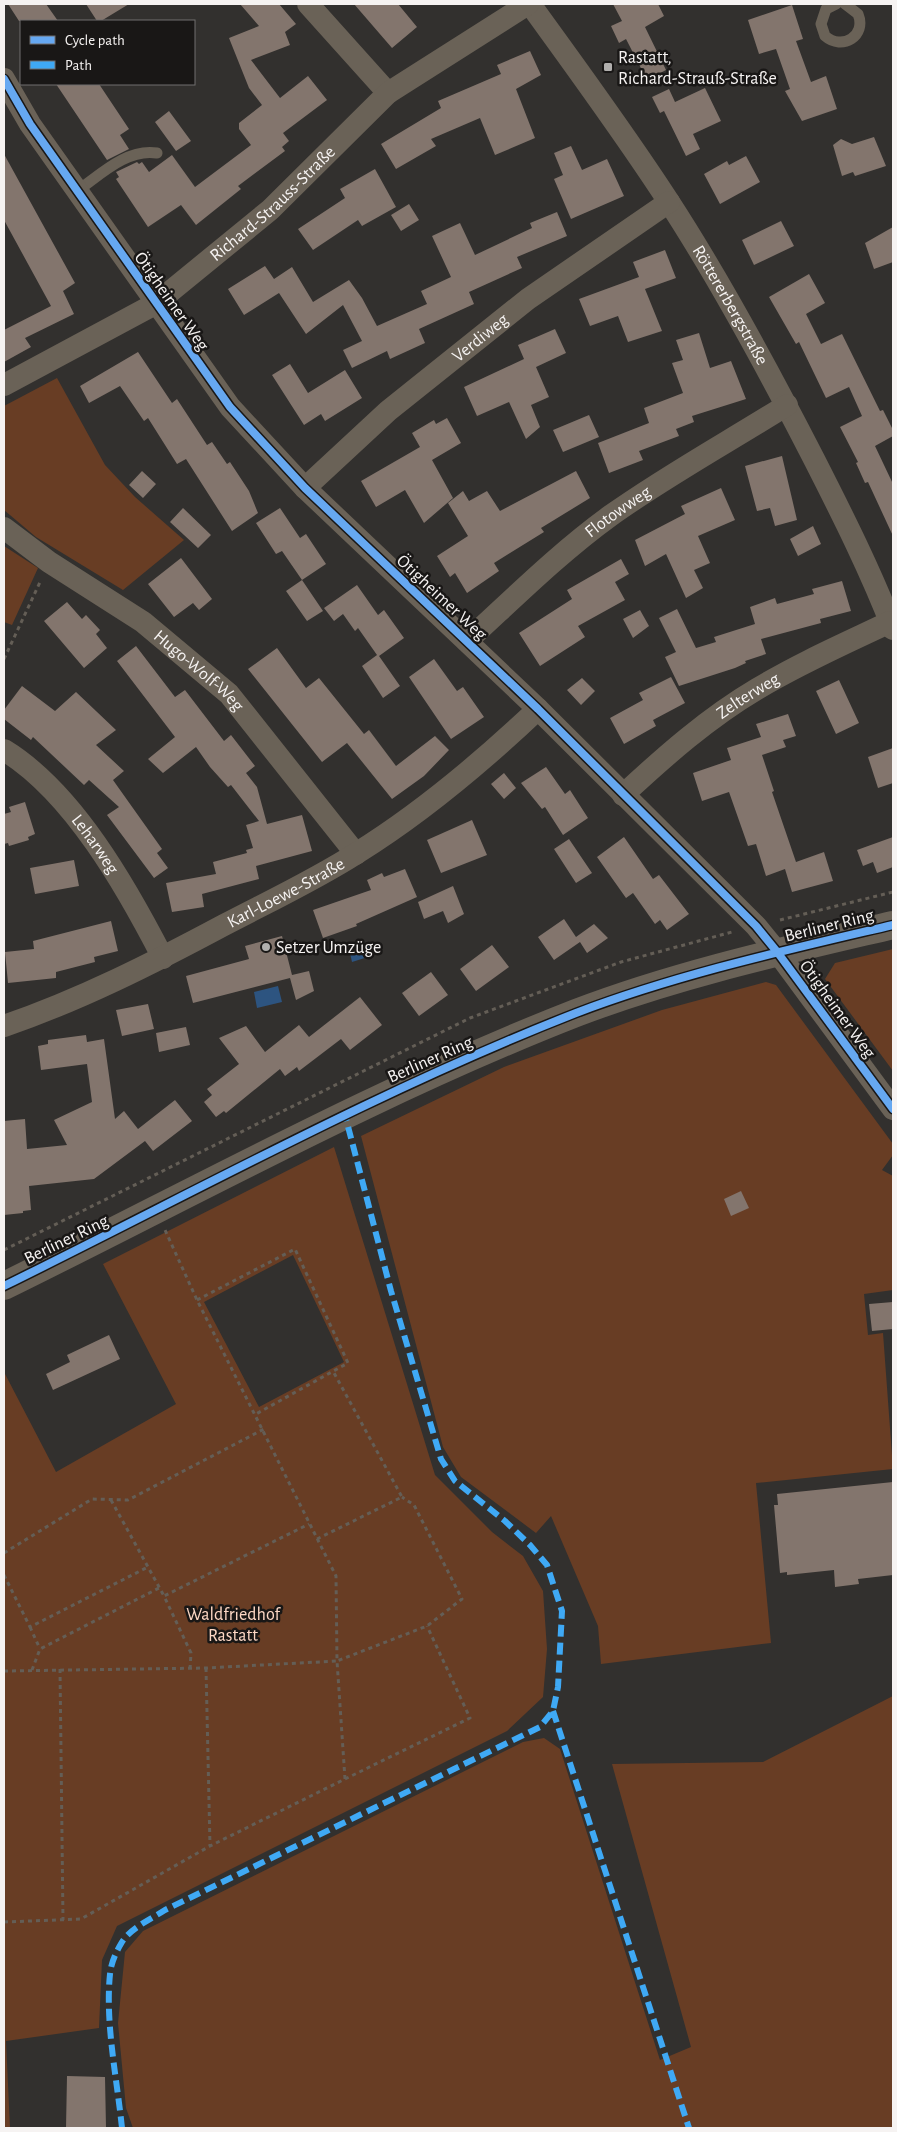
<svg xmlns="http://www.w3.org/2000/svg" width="897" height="2132" font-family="'Alegreya Sans',sans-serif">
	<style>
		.green { fill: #683d24; fill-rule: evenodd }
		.water { fill: #2d5480 }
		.building { fill: #83756d }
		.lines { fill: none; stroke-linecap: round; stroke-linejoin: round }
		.path { stroke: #645e56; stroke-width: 3; stroke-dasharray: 4 4; stroke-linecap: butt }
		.service { stroke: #6a6257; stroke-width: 11 }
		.minor { stroke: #6a6257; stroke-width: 22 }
		.tertiary { stroke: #6a6257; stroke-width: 28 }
		.quiet { stroke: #3fa9f5; stroke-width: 6; stroke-dasharray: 12 6; stroke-linecap: butt }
		.cycleway-casing { stroke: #191716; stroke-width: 11 }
		.cycleway { stroke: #66a8f1; stroke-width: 8 }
		.poi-dot { fill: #b1afad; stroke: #191716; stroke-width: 2 }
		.labels { text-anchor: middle; stroke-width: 5; stroke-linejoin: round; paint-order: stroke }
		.poi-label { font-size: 18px; fill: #f6f3f2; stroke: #191716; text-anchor: start }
		.street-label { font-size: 18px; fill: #f6f3f2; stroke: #191716 }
		.park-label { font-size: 18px; fill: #fdd8c5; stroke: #191716 }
	</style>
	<rect width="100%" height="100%" fill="#32302e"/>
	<path class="green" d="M57,378l48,87 30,32 49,43 -61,50 -87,-53 -32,-27v-104z
		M4,546l34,22 -26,57 -8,-3z
		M893,949v122l-68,-92 10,-16z
		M766,982l10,3 117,159v11l-11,15 11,6v114l-29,4 4,41 15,-2 10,136 -137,14 15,160 -170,21 -3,-38 -47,-110 -15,17 -75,-56 -18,-30 -82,-311 143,-69 158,-57z
		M334,1147l101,328 57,57 31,24 20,35 4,58 -4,48 -36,34 -390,195 -15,34 -3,68 -93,13 4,87h-6v-756l52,100 120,-68 -73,-140zM293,1255l51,107 -85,45 -55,-105z
		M893,1696v432h-760l-7,-20 -8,-85 7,-71 18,-21 380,-189 21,-4 16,11 100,311 31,-13 -79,-283 151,-2z"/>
	<path class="water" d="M367,944l6,5 -2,7 -19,6 -3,-13z
		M278,986l4,16 -25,6 -3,-16z"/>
	<path class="building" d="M8,4h38l12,17h-39z
		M86,4h43l-28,17h-4z
		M240,4h39l17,20 -11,8 5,13 -39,15 29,38 28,-22 19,24 -44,33 6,8 -7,6 3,4 -47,35 3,3 -45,36 -15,-20 -33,22 -32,-48 3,-2 -3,-5 21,-10 2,2 3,-2 7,10 23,-17 23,32 56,-42 -12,-16v-6l23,-18 -13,-17 -20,-50 30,-12z
		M354,4h44l19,23 -25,21z
		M613,4h45l6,12 -19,11 21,43 -19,10 -21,-41 -7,4 -8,-17 11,-5z
		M792,5l11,34 -7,2 15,41 15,-6 11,33 -35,12 -17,-30 5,-2 -14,-40 -17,5 -11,-34z
		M530,51l11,24 -25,14 19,49 -40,17 -15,-37 -49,21 5,7 -40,23 -15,-25 60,-36 -3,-7 63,-27 -4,-9z
		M56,84h43l30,45 -9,6 9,14 -22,11z
		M705,88l16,33 -28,13 7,15 -14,7 -22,-45 -4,2 -8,-16 17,-8 6,13z
		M169,111l22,30 -15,10 -21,-29z
		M874,137l12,29 -31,10 -2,-4 -11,4 -9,-31 8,-6 11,5z
		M571,146l11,24 25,-11 17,37 -53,23 -17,-40 9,-4 -9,-22z
		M4,154l71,129 -12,8 11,23 -49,24 6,9 -27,15v-32l47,-24 -47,-86z
		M746,156l14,26 -40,22 -16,-30 23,-13 2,4z
		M375,169l21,38 -34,19 -4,-6 -45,30 -15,-21 47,-31 -5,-9z
		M409,204l10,16 -18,11 -10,-16z
		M557,212l10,24 -50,21 5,11 -53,24 5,12 -55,25 6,14 -35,16 -3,-8 -35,17 -9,-18 19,-9 -19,-36 -37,29 -27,-41 -35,22 -16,-26 37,-23 9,13 18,-12 21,35 36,-22 13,18 15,28 50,-22 -6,-13 30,-14 -19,-41 28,-13 15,32 57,-27 -2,-5z
		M781,221l13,25 -40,19 -12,-25z
		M893,227v35l-19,7 -9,-26z
		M665,250l11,28 -31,11 17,42 -34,11 -10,-26 -28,10 -11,-27 60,-22 -6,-15z
		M809,274l16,29 -19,11 15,30 21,-10 38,77 3,-1 10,20v6l-18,10 18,38v52l-25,-54 -3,1 -9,-20 2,-1 -18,-35 22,-11 -13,-29 -23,11 -27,-56 -3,2 -27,-47z
		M555,329l11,24 -30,14 13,30 -18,8 9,22 -14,12 -17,-37 -32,14 -13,-29 60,-28 -6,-14z
		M699,333l11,35 21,-7 15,38 -54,17 2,6 -18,7 3,7 -40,15 4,9 -34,13 -11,-30 51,-20 -5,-15 39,-15 -11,-30 11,-3 -7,-20z
		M138,352l34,51 5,-4 30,46 5,-3 15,22 3,-2 19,29 9,22 -26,18 -46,-72 -9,5 -29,-46 -4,3 -24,-35 -31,17 -9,-17z
		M290,364l18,29 37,-23 17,28 -37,23 -4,-7 -17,11 -32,-50z
		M589,415l10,22 -36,15 -10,-22z
		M447,418l14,25 -29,17 21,38 -29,25 -19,-33 -29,17 -15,-26 59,-34 -8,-14 22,-13 2,4z
		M782,456l15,64 -22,6 -5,-18 -13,3 -12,-45z
		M142,471l14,13 -13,14 -14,-13z
		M576,471l14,27 -49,30 3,4 -50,31 5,8 -32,22 -12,-20 -5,4 -13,-21 31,-20 -20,-33 15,-12 6,10 18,-10 13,20z
		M721,488l14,32 -37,16 12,27 -16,7 9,18 -17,10 -20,-44 -21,12 -10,-26 50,-26 -4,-8z
		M183,508l28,27 -13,13 -28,-26z
		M280,508l20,30 6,-4 20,30 -24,16 -20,-29 -6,3 -20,-31z
		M813,526l8,18 -23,12 -8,-17z
		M181,558l31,41 -13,11 -6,-7 -19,14 -26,-33z
		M621,559l8,15 -14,8 10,18 -47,26 7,11 -45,29 -21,-33 53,-34 -5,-9z
		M302,580l21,31 -16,10 -21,-30z
		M842,581l9,30 -31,8 1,4 -60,16 5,15 -21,7 1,2 -11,5 -56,18 -14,-29 11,-5 -17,-34 18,-9 19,39 20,-6 -2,-5 41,-13 -5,-17 25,-9 2,6 37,-10 -2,-5z
		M357,585l21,30 6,-5 20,28 -25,18 21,30 -17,12 -21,-32 15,-11 -19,-27 -3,3 -12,-17 -9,7 -10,-13z
		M67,602l15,17 4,-4 14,15 -4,4 11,14 -23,20 -40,-47z
		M640,610l9,16 -16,12 -10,-19z
		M136,646l39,51 10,-7 39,51 7,-6 24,31 -9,7 11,14 10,37 35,-9 10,36 -56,15 3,13 -57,15 2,13 -32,5 -6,-29 50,-9 -3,-12 34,-9 -1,-3 7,-2 -7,-23 13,-4 -28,-36 -3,2 -18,-20 -14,-20 -33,26 -15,-14 27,-22 -58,-76z
		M277,648l29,40 13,-10 45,56 5,-4 27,36 39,-30 14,14 -25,26 -32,23 -45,-56 -25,19 -74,-93z
		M434,659l23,32 6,-4 21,30 -33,22 -42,-62z
		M671,677l14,26 -32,17 3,6 -32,18 -14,-26 33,-18 -4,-7z
		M582,678l13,13 -14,14 -14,-15z
		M839,680l20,43 -23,11 -20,-43z
		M22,686l33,25 21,-19 40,38 -20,15 28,26 -11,9 49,69 -5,4 11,15 -14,10 -47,-63 12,-8 -30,-27 -5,5 -51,-48 -2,3 -27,-21v-9z
		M788,714l8,22 -13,4 3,7 -24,8 12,36 -2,1 24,70 28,-10 9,29 -41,11 -7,-23 -19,7 -10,-32 -8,2 -19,-54 -27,9 -9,-28 38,-13 -4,-12 34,-11 -5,-13z
		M893,748v35l-15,5 -10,-31z
		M546,767l19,27 5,-4 18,28 -25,17 -18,-28 -3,2 -21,-26z
		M504,773l12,15 -12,11 -13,-15z
		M25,802l10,32 -7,3 1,3 -20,6 -1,-3 -4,1v-30l7,-2 -2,-5z
		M472,820l15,35 -46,18 -14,-33z
		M624,837l29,42 6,-4 30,39 -22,16 -7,-10 -5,4 -22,-31 -7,5 -29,-41z
		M893,837v30l-16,6 -4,-11 -10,4 -6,-16z
		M569,839l23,34 -16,10 -22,-34z
		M74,860l5,26 -44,8 -5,-26z
		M405,869l12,28 -61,27 1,2 -34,12 -10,-28 58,-20 -4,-10 15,-7 2,4z
		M453,886l11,28 -16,9 -5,-12 -19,8 -6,-17z
		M564,919l12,18 18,-13 14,14 -21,15 -7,-11 -26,18 -16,-23z
		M111,921l7,30 -24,6 1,5 -39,10v6l-48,5 -3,-31 29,-3 -1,-8z
		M282,936l10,39 17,-4 5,20 -18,9 -6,-22 -97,25 -7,-27 63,-17 -4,-13z
		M492,945l17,22 -33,24 -16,-22z
		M431,972l17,23 -29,21 -17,-23z
		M360,997l22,28 -32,25 -9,-11 -42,32 -2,-4 -12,9 -5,-7 -54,44 -2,-2 -8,6 -12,-15 8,-7 -5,-6 32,-25 -20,-26 27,-12 19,26 34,-27 10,12z
		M148,1004l6,25 -32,7 -6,-26z
		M186,1027l4,18 -31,7 -3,-19z
		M86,1035l1,7 17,-3 11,80 9,-8 14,18 37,-29 17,21 -39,30 -8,-10 -51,38 -65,7 2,24 -8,1v2l-19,2v-94l21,-2 2,30 40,-4 -13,-25 38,-18 -5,-38 -46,6 -3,-24 10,-2v-4z
		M741,1191l8,17 -18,8 -7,-17z
		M893,1302v27l-21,2 -3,-27z
		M109,1335l11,24 -67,31 -7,-16 24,-12 -3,-7z
		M893,1482v93l-35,4 1,5 -24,3 -1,-17 -47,5v-3l-7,1 -6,-68h4l-1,-11z
		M67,2076l38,1 1,51h-40z"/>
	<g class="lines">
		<path class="path" d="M4,659l37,-79
			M780,920l113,-28
			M4,1250l466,-232 151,-56 111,-30
			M197,1300l98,-51 53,114 -92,51
			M111,1500l53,96
			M317,1539l85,-42 -69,-126
			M4,1553l88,-54 36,1 136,-71
			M4,1575l26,52 118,-60
			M30,1627l10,22
			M206,1668l4,178
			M60,1669l3,251
			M190,1669l1,-16 -27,-57 145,-72
			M32,1670l8,-21 119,-61
			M4,1671l202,-3 131,-7 -1,-85 -139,-276 -32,-70
			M345,1779l125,-61 -43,-92
			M4,1922l77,-3 129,-73 135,-67 -8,-118 90,-35 35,-27 -48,-94 -12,-8"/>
		<path class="service" d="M836,4l-10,5 -5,15 4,12c17,15 42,0 33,-22l-13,-10
			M77,191c23,-16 50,-43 80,-38"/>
		<g class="minor">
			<path d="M308,4l80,89"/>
			<path id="s1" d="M530,4c47,65 95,130 139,198 54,83 101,171 146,259 28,55 56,111 78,168"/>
			<path d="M4,79l26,45 200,283 75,81 233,221 218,217 22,27 115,156"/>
			<path id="s2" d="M4,385l151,-81 115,-94 118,-117 140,-89"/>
			<path id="s3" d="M305,488l83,-77 140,-112 141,-97"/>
			<path id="s4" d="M4,528l45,34 94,60 86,72 127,160"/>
			<path id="s5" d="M467,641c46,-42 92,-88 143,-125 56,-40 118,-74 177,-111"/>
			<path id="s6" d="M4,750c69,42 123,138 159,208"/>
			<path id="s7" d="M623,795c42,-39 85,-77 134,-106 43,-26 89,-46 133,-67"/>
			<path id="s8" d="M4,1026c76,-26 149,-63 220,-101 44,-23 91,-45 133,-72 66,-41 125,-91 181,-144"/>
		</g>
		<path class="tertiary" d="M4,1286c189,-93 375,-196 572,-273 102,-39 211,-63 317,-88"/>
		<path class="quiet" d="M553,1711l136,417
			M122,2128c-5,-49 -17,-105 -12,-154 1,-11 6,-22 12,-32 9,-14 29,-23 43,-32l375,-183 13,-16 5,-24 4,-76 -15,-46 -17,-20 -25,-24 -50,-40 -14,-22 -50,-168 -46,-176"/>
		<g class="cycleway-casing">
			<path id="cycleway" d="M4,79l26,45 200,283 75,81 233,221 218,217 22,27 115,156
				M4,1286c189,-93 375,-196 572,-273 102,-39 211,-63 317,-88"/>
		</g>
		<use href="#cycleway" class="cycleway"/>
	</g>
	<g class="poi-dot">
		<rect x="603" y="62" width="10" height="10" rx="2.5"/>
		<circle cx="266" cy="947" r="5"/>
	</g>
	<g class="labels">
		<g class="poi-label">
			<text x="618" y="63">Rastatt,<tspan x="618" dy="21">Richard-Strauß-Straße</tspan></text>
			<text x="276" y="953">Setzer Umzüge</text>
		</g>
		<g class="street-label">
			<text dy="6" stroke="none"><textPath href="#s2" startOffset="326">Richard-Strauss-Straße</textPath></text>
			<text transform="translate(172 301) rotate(55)" y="6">Ötigheimer Weg</text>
			<text dy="6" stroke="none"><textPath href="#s1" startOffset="362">Röttererbergstraße</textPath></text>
			<text dy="6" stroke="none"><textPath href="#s3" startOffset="231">Verdiweg</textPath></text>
			<text dy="6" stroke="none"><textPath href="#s5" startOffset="199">Flotowweg</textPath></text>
			<text transform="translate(442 597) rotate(43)" y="6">Ötigheimer Weg</text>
			<text dy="6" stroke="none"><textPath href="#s4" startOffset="242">Hugo-Wolf-Weg</textPath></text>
			<text dy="6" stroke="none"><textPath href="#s7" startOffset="160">Zelterweg</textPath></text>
			<text dy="6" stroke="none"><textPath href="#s6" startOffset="132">Leharweg</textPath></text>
			<text dy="6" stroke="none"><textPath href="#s8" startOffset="312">Karl-Loewe-Straße</textPath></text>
			<text transform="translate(829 925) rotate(-14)" y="6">Berliner Ring</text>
			<text transform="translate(838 1009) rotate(54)" y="6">Ötigheimer Weg</text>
			<text transform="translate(430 1059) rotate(-24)" y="6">Berliner Ring</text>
			<text transform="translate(66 1239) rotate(-26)" y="6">Berliner Ring</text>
		</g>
		<g class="park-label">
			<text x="233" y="1620">Waldfriedhof<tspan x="233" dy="21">Rastatt</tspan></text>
		</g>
	</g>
	<rect width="897" height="2132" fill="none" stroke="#f6f3f2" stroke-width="10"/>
	<rect x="20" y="20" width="175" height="65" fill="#191716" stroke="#716f6e"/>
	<rect x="30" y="36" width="25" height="8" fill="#66a8f1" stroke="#716f6e"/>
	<text x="65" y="45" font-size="15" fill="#f6f3f2">Cycle path</text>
	<rect x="30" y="61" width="25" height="8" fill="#3fa9f5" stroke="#716f6e"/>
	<text x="65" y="70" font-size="15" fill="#f6f3f2">Path</text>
</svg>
